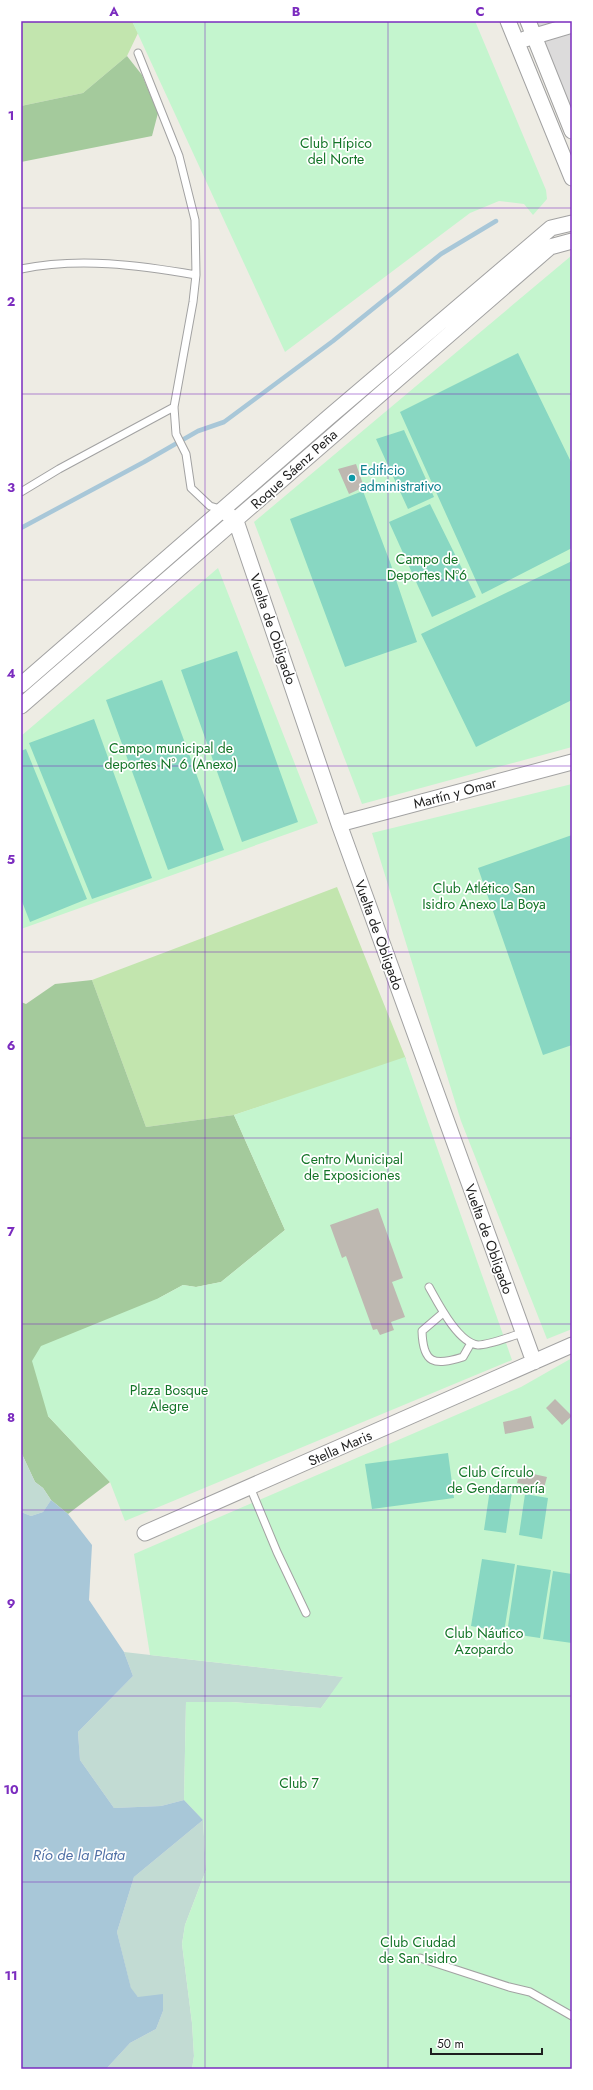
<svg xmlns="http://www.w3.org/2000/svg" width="593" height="2090" font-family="Jost,sans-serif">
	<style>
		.residential { fill: #dcdbdb }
		.grass { fill: #c2e5ae }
		.forest { fill: #a4ca9c }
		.wetland { fill: #c2dbd3 }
		.park { fill: #c4f5ce }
		.pitch { fill: #88d7c2 }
		.water { fill: #a8c7d8 }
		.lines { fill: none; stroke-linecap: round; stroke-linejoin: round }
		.stream { stroke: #a8c7d8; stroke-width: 4.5 }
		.building { fill: #beb8b1 }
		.service-casing { stroke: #a2a2a2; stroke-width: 9 }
		.minor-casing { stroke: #a2a2a2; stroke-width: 17 }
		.service { stroke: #fff; stroke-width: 7 }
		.minor { stroke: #fff; stroke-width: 15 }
		.grid { fill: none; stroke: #7b2cbf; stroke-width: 1; stroke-opacity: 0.55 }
		.culture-dot { fill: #0f9aa8; stroke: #fff; stroke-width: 1.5 }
		.labels { text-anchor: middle; stroke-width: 3.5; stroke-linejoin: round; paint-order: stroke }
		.park-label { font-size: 14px; fill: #137427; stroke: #fff }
		.street-label { font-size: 14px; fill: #1e1e1e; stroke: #fff }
		.culture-label { font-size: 14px; fill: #0d838f; stroke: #fff; text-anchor: start }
		.water-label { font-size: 15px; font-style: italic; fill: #5171a6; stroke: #fff }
		.neatline { fill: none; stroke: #7b2cbf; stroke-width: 1.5 }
		.grid-label { font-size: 13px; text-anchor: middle; font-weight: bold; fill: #7b2cbf }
	</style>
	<rect width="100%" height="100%" fill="#eeece4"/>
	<path class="residential" d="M535,21h37v91z"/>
	<path class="grass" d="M21,21h111l6,12 -11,23 -44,37 -62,13z
		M337,887l69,172 -172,56 -88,12 -54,-147z"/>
	<path class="forest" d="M127,56l15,19 16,38 -6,23 -131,26v-56l62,-13z
		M92,980l54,147 88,-12 51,115 -64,52 -25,5 -13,-2 -24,13 -111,118 62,66 -42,32 -17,-14 -8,-12 -8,-6 -14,-30v-450l5,2 29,-20z"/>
	<path class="wetland" d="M21,1452l14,30 8,6 8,12 -8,12 -12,4 -10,-4z
		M124,1652l220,25 -23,31 -90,-6h-45l-2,98 -23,6 -47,2 -34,-48 -2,-28 55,-56z
		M203,1820l3,50 -21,55 -3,19 10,79 2,33 -2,13h-86l24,-26 26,-14 7,-18 -1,-7 -24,-7 -7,-8 -14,-57 17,-55z"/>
	<path class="park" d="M132,21h343l71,169 1,9 -14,16 -9,-11 -25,-3 -29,12 -185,139z
		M571,256l1,491 -210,57 -108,-282z
		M218,568l100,255 -297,106v-193z
		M572,784v545l-25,10 -86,-218 -89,-288z
		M405,1057l107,303 -387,161 -15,-39 -62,-66 -16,-55 9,-15 118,-48 24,-13 13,2 25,-5 64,-52 -51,-115z
		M572,1358v711h-380l2,-13 -2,-33 -10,-79 3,-19 21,-55 -3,-50 -19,-20 2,-98h45l90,6 22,-31 -193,-22 -16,-101 387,-167z"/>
	<path class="pitch" d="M518,353l54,111v84l-90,46 -82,-182z
		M404,430l30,67 -26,12 -32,-70z
		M363,491l27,71 27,80 -72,25 -55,-148z
		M430,504l46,93 -44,20 -43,-95z
		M572,561v139l-96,47 -55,-113z
		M237,651l61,171 -56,20 -61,-172z
		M162,680l62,170 -56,20 -62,-170z
		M94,719l58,159 -60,21 -63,-156z
		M26,749l61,150 -57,23 -9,-23v-148z
		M572,835v210l-29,10 -65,-187z
		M448,1453l6,45 -82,11 -7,-45z
		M490,1489l22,3 -6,41 -22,-3z
		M525,1494l23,4 -6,41 -23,-4z
		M482,1559l33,5 -11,68 -33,-6z
		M517,1565l34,5 -11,68 -33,-5z
		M553,1571l19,3v69l-29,-4z"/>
	<path class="water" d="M51,1500l17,14 24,31 -3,55 35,52 9,24 -55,56 2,28 34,48 47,-2 23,-6 19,20 -69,57 -17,55 14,56 7,9 25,-3v17l-7,18 -26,14 -24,26h-85v-557l10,4 12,-4z"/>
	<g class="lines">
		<path class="stream" d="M21,528l123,-66 54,-31 26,-9 109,-81 108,-87 55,-33"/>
	</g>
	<path class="building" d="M356,464l8,23 -15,7 -11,-25z
		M378,1208l25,70 -11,4 13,35 -14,5 3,8 -14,5 -3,-6 -4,1 -27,-74 -4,2 -12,-33z
		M555,1399l17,17 -10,9 -16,-17z
		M531,1416l3,12 -29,6 -2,-12z
		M520,1471l27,6 -3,11 -27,-5z"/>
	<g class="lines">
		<g class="service-casing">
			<path id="service" d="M138,53l41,103 16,64 1,55 -3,27 -19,105 2,27 10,20 5,34 19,18 13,4
				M21,269c58,-12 117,-4 175,6
				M21,492l38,-23 115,-62
				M429,1287c9,16 29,56 49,58 12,0 33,-9 45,-12
				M443,1313l-21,18c1,33 12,35 41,26l8,-14
				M250,1487l27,65 29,61
				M420,1958l89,29 21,5 42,24"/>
		</g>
		<g class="minor-casing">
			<path id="minor" d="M508,21l64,157
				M528,21l44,110
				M525,39l47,-14
				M223,510l13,11 103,303 195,538
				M21,685l308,-268 222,-189 21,-5
				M21,706l529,-459 22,-6
				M339,824l233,-62
				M145,1533l427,-188"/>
		</g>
		<use href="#service" class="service"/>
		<use href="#minor" class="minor"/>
	</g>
	<path class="grid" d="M205,21v2048M388,21v2048M21,208h551M21,394h551M21,580h551M21,766h551M21,952h551M21,1138h551M21,1324h551M21,1510h551M21,1696h551M21,1882h551"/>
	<circle class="culture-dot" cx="352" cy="478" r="4"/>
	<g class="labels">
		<g class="park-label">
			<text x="336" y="148">Club Hípico<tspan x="336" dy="16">del Norte</tspan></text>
			<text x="427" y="564">Campo de<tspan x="427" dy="16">Deportes Nº6</tspan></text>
			<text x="171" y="753">Campo municipal de<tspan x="171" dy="16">deportes N° 6 (Anexo)</tspan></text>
			<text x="484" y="893">Club Atlético San<tspan x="484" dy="16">Isidro Anexo La Boya</tspan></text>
			<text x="352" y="1164">Centro Municipal<tspan x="352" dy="16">de Exposiciones</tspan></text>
			<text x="169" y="1395">Plaza Bosque<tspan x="169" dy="16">Alegre</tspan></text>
			<text x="496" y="1477">Club Círculo<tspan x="496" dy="16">de Gendarmería</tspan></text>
			<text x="484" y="1638">Club Náutico<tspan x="484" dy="16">Azopardo</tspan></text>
			<text x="299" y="1788">Club 7</text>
			<text x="418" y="1947">Club Ciudad<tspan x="418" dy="16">de San Isidro</tspan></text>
		</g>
		<g class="street-label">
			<text transform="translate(294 469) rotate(-42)" y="5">Roque Sáenz Peña</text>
			<text transform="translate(273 629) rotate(71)" y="5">Vuelta de Obligado</text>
			<text transform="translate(455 793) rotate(-15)" y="5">Martín y Omar</text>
			<text transform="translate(379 935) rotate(70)" y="5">Vuelta de Obligado</text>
			<text transform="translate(489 1239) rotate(70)" y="5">Vuelta de Obligado</text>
			<text transform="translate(340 1448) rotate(-24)" y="5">Stella Maris</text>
		</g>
		<g class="culture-label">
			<text x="360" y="475">Edificio<tspan x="360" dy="16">administrativo</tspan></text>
		</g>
		<g class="water-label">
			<text x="79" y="1860">Río de la Plata</text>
		</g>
	</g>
	<rect width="593" height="2090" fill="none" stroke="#ffffff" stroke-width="44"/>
	<path d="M431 2048v6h111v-6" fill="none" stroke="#1e1e1e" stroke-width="2"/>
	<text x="437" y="2048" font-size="12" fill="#1e1e1e" stroke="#ffffff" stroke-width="3" paint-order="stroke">50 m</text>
	<rect x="22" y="22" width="549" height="2046" class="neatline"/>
	<g class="grid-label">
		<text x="114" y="16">A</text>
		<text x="296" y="16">B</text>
		<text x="480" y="16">C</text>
		<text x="11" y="120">1</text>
		<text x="11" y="306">2</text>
		<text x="11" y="492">3</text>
		<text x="11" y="678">4</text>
		<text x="11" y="864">5</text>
		<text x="11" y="1050">6</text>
		<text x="11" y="1236">7</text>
		<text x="11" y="1422">8</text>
		<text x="11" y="1608">9</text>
		<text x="11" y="1794">10</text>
		<text x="11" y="1980">11</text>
	</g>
</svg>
